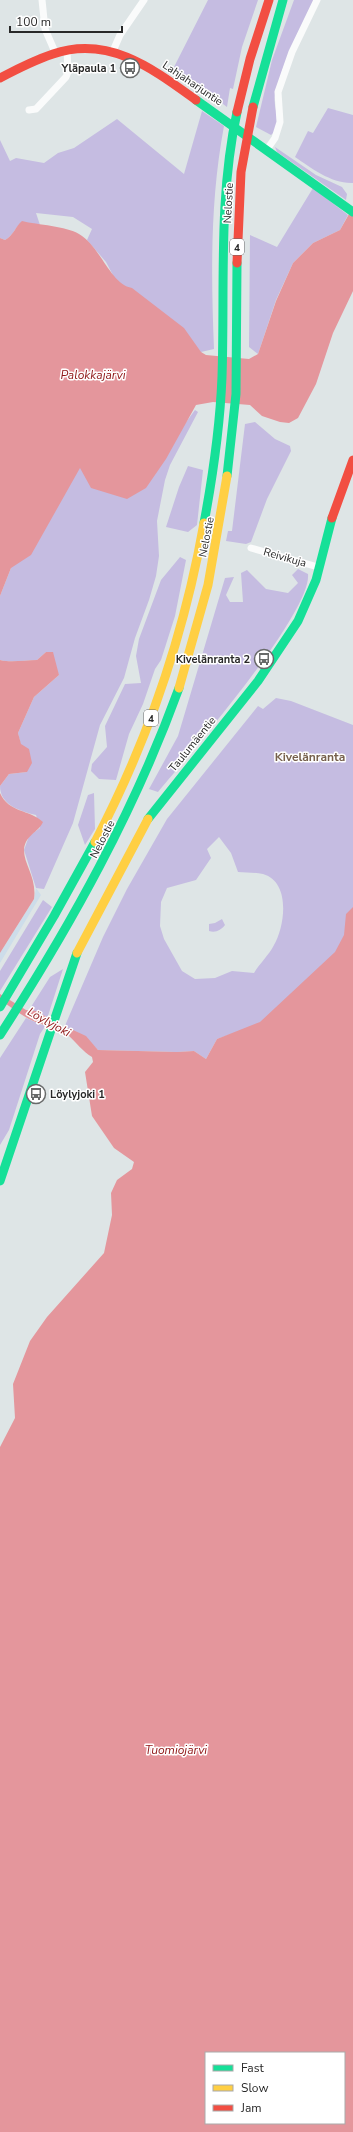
<svg xmlns="http://www.w3.org/2000/svg" width="353" height="2132" font-family="'Nunito Sans',sans-serif">
	<style>
		.green { fill: #c5bce1; fill-rule: evenodd }
		.sand { fill: #cdddea }
		.water { fill: #e4969c; fill-rule: evenodd }
		.lines { fill: none; stroke-linecap: round; stroke-linejoin: round }
		.street { stroke: #fafbfb; stroke-width: 7 }
		.fast { stroke: #16e098; stroke-width: 9 }
		.slow { stroke: #ffcf43; stroke-width: 9 }
		.jam { stroke: #f24e42; stroke-width: 9 }
		.labels { text-anchor: middle; stroke-width: 3; stroke-linejoin: round; paint-order: stroke }
		.shield { fill: #fff; stroke: #686868; stroke-width: 1 }
		.shield-label { font-size: 10px; font-weight: bold; fill: #282828 }
		.poi-label { font-size: 11px; font-weight: bold; fill: #282828; stroke: #fff; text-anchor: end }
		.street-label { font-size: 11px; fill: #282828; stroke: #fff }
		.water-label { font-size: 12px; font-style: italic; fill: #8f1616; stroke: #fff }
		.neighbourhood-label { font-size: 12px; font-weight: bold; fill: #76604c; stroke: #fff }
	</style>
	<rect width="100%" height="100%" fill="#dee5e6"/>
	<path class="green" d="M208,0h50l-16,47 -9,42 -3,-1 -3,19 -53,-40z
		M294,0h20c-15,31 -31,61 -39,95 -3,14 10,29 -4,40l-15,-8 16,-67z
		M328,108l25,7v68c-21,1 -42,-15 -58,-26l13,-26 5,2z
		M202,111l22,15c-14,74 -13,149 -10,223l-13,3 1,2 -87,-75 -9,-17 -19,-22 5,-11 -19,-12 -37,-4 4,12 -18,-3c-7,5 -8,13 -17,18l-5,-2v-98l10,21 6,-3 28,5 14,-10 16,-5 43,-29 67,55z
		M275,147l41,28 26,12 5,7 -1,6 -69,-48z
		M313,188l35,27 -8,15 -27,13 -20,20 -17,37 -18,54 -9,-7 1,-112 27,12z
		M195,410l3,2 -28,53 -5,15 -8,41 2,35 -3,20 -7,24 -14,38 -11,40 -24,47 -27,98 -29,66 -8,-1 -12,-38 5,-14 11,-8 -4,-13c-16,-4 -36,-10 -36,-29l9,-12 18,-2 -9,-39 16,-36 25,-22 -13,-23 -9,8c-13,0 -25,3 -37,0v-64l11,-28 -11,-64 56,-74 128,-5z
		M255,422l20,17 15,7 1,5 -24,48 -16,43 -5,2 -20,-3 2,-10h4l13,-107z
		M188,466l15,4 -6,55 -9,7 -22,-5 13,-40z
		M180,557l6,3 -11,56 -14,44 -6,9 -12,35 -14,30 -13,46 -17,-1 -8,-8 1,-7 15,-17 -2,-21 20,-42 16,-1 -5,-27 3,-17 22,-59z
		M298,569l10,5c4,39 -121,183 -150,218l-9,-3 29,-53 47,-158 9,-1 -8,18 4,7h13l-2,-29 6,-3 19,19 22,4 10,-10 -6,-8z
		M276,698l15,3 62,24v259l-2,8 -134,47 -11,20 -12,-8 -17,1 -79,-2c-10,-11 -19,-20 -34,-22l39,-91 24,-48 40,-70 91,-113 5,3zM219,837l12,16 7,19c8,1 17,0 25,2 28,8 22,52 11,71 -5,10 -14,18 -20,28l-22,-2 -17,7 -20,1 -13,-8 -18,-32 -4,-13 1,-24 6,-14 29,-8 15,-22 -4,-9z
		M94,793l1,36 -10,16 -7,-20 10,-30z
		M43,900l9,7 -52,84v-20z
		M222,919l3,6c-4,5 -9,8 -16,6v-7l6,-1z
		M63,969l-16,50 -18,-9 21,-33z
		M26,1018l16,7h4l-6,9 -31,96 -9,15v-87z"/>
	<path class="sand" d="M36,888l5,7 -41,68v-10l34,-54z"/>
	<path class="water" d="M353,207v84l-20,42 -17,51 -18,34 -9,5 -9,-1 -18,-6 -12,-11 -37,-3 -17,3 -30,54 -20,29 -19,11 -36,-11 -11,-20 -49,87 -20,13 -11,28v-358l5,2c9,-5 10,-13 17,-19 16,4 44,5 57,13 22,13 31,50 53,54l52,40 17,24 5,3 43,4 9,-5 18,-53 17,-38 20,-20 27,-13z
		M46,652h7l6,23 -25,22 -16,36 3,11 8,5 3,14 -5,9 -18,2 -9,12v-126c12,3 24,0 37,0z
		M0,793c9,20 29,16 43,29 -5,11 -18,13 -19,28 0,15 13,28 10,49l-34,54z
		M353,907v1225h-353v-685l15,-29 -2,-34 17,-43 17,-24 57,-64 8,-38 -1,-22 6,-13 15,-11 2,-7 -20,-14 -22,-32 -7,-44 8,-10 -1,-5c-10,-6 -15,-14 -23,-21 -13,-9 -27,-10 -40,-17 -10,-5 -19,-13 -29,-19v-6l26,16 11,1 27,17 7,1 15,7 12,14 79,2 17,-1 12,8 11,-20 43,-17 75,-70 9,-17 2,-21zM206,2053h138v70h-138z"/>
	<g class="lines">
		<path class="street" d="M42,0l3,29 10,23
			M113,51l7,-16 24,-35
			M29,110l7,-1 30,-32 2,-5 -1,-22
			M268,148l7,-10 5,-16 -2,-30 14,-40 25,-52
			M251,548l67,19"/>
		<path class="fast" d="M196,100l157,112
			M253,107l30,-107
			M227,476l9,-82 1,-131
			M204,523c9,-48 16,-97 18,-146 3,-90 -4,-177 15,-265
			M148,819l110,-138 40,-60 18,-41 16,-62
			M0,1007l54,-91 41,-74
			M0,1035c71,-110 134,-223 179,-347
			M0,1181l77,-228"/>
		<path class="slow" d="M179,688l29,-103 19,-109
			M95,842c53,-101 89,-207 109,-319
			M77,953l71,-134"/>
		<path class="jam" d="M0,78c17,-9 35,-18 53,-24 56,-19 100,15 143,46
			M237,112l13,-53 19,-59
			M237,263l4,-91 12,-65
			M332,518l21,-58"/>
	</g>
	<defs>
		<g id="bus-ring" transform="scale(1)"><circle r="9.5" fill="#fff" stroke="#686a6a" stroke-width="1.5"/><path d="M-5-6H5V4H4V6H2V4H-2V6H-4V4H-5ZM-3.5-4V0h7V-4ZM-3.5 1.2v1.5H-2V1.2ZM2 1.2v1.5H3.5V1.2Z" fill="#686a6a"/></g>
	</defs>
	<g fill-rule="evenodd">
		<use href="#bus-ring" x="130" y="68"/>
		<use href="#bus-ring" x="264" y="659"/>
		<use href="#bus-ring" x="36" y="1094"/>
	</g>
	<g class="labels">
		<g class="shield">
			<rect x="230" y="239" width="14" height="16" rx="3"/>
			<rect x="144" y="710" width="14" height="16" rx="3"/>
		</g>
		<g class="shield-label">
			<text x="237" y="251">4</text>
			<text x="151" y="722">4</text>
		</g>
		<g class="poi-label">
			<text x="116" y="72">Yläpaula 1</text>
			<text x="250" y="663">Kivelänranta 2</text>
			<text x="50" y="1098" text-anchor="start">Löylyjoki 1</text>
		</g>
		<g class="street-label">
			<text transform="translate(193 83) rotate(34)" y="4">Lahjaharjuntie</text>
			<text transform="translate(228 203) rotate(-87)" y="4">Nelostie</text>
			<text transform="translate(206 537) rotate(-79)" y="4">Nelostie</text>
			<text transform="translate(285 557) rotate(16)" y="4">Reivikuja</text>
			<text transform="translate(192 744) rotate(-51)" y="4">Taulumäentie</text>
			<text transform="translate(102 839) rotate(-63)" y="4">Nelostie</text>
		</g>
		<g class="water-label">
			<text x="93" y="379">Palokkajärvi</text>
			<text transform="translate(49 1022) rotate(29)" y="4">Löylyjoki</text>
			<text x="176" y="1754">Tuomiojärvi</text>
		</g>
		<g class="neighbourhood-label">
			<text x="310" y="761">Kivelänranta</text>
		</g>
	</g>
	<rect x="205" y="2052" width="140" height="72" fill="#ffffff" stroke="#a9a9a9"/>
	<rect x="213" y="2065" width="20" height="6" fill="#16e098" stroke="#a9a9a9"/>
	<text x="241" y="2072" font-size="12" fill="#282828">Fast</text>
	<rect x="213" y="2085" width="20" height="6" fill="#ffcf43" stroke="#a9a9a9"/>
	<text x="241" y="2092" font-size="12" fill="#282828">Slow</text>
	<rect x="213" y="2105" width="20" height="6" fill="#f24e42" stroke="#a9a9a9"/>
	<text x="241" y="2112" font-size="12" fill="#282828">Jam</text>
	<path d="M10 26v6h112v-6" fill="none" stroke="#282828" stroke-width="2"/>
	<text x="16" y="26" font-size="12" fill="#282828" stroke="#ffffff" stroke-width="3" paint-order="stroke">100 m</text>
</svg>
